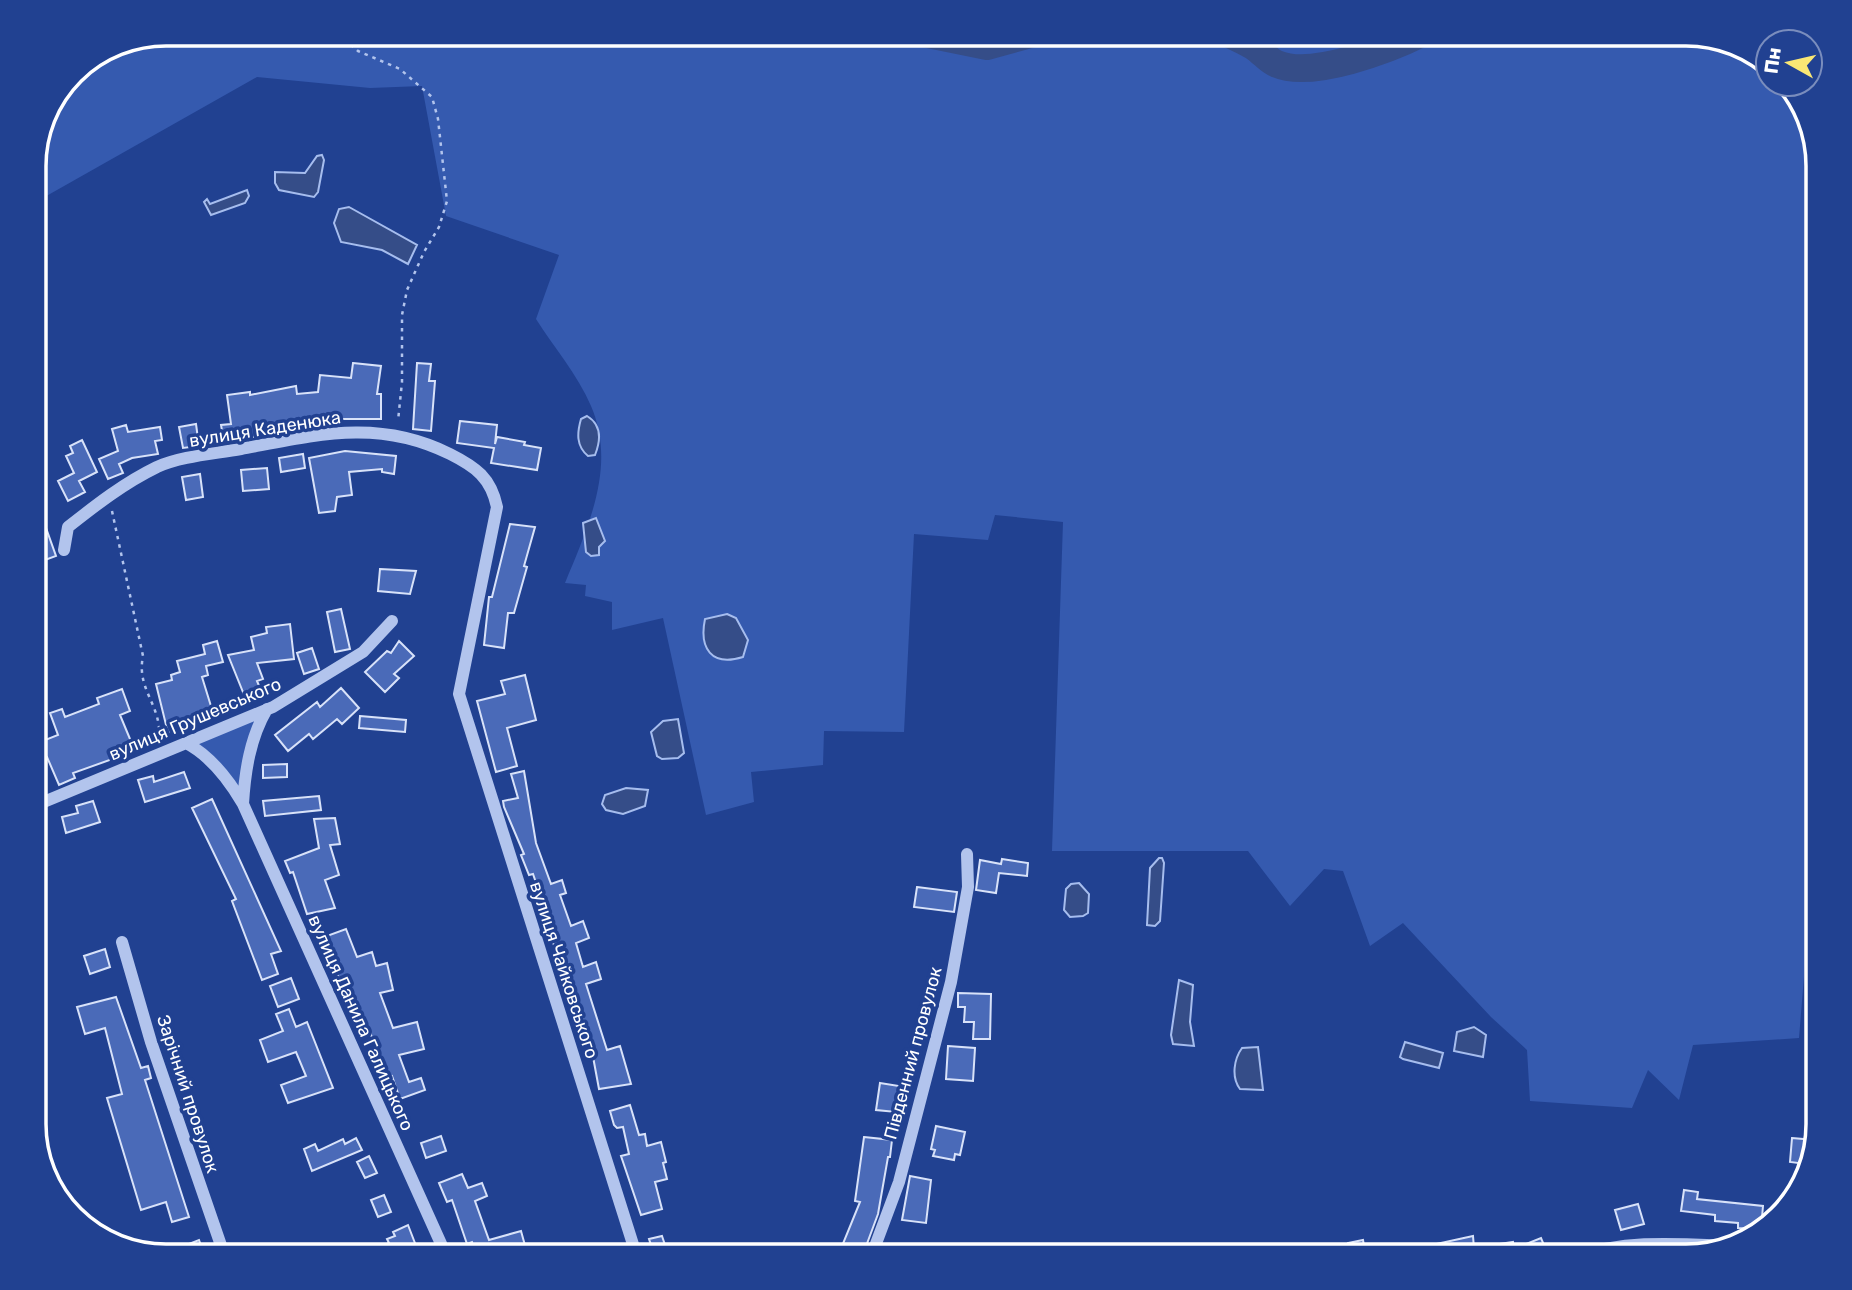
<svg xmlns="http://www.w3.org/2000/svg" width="1852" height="1290" font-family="Rubik,sans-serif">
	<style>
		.green { fill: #355aaf }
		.water { fill: #354d88; stroke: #a6bdee; stroke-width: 2 }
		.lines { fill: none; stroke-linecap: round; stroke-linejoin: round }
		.river { stroke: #354d88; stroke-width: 28 }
		.building { fill: #4a6ab8; stroke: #d8e2f9; stroke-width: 2 }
		.path { stroke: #b2c4ed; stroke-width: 2.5; stroke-dasharray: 3.5 5; stroke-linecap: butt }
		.minor { stroke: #b2c4ed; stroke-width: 12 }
		.labels { text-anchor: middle; stroke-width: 7; stroke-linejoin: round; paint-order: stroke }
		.street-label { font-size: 18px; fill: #fff; stroke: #214191 }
		.rim { fill: none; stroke: #fff; stroke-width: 3.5 }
	</style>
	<rect width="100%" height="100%" fill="#214191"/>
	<path class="green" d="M165,33h1522l80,27 1,24h18l19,23 14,58v700l-6,2 -14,171 -106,7 -14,55 -31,-30 -16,38 -102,-7 -3,-51 -36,-33 -88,-94 -33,23 -27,-75 -19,-2 -34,37 -42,-55h-196l11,-329 -68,-7 -7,25 -74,-6 -10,198 -80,-1 -1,34 -72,7 3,30 -48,13 -43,-197 -51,12v-28l-27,-6 1,-11 -21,-2c23,-56 52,-117 26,-177 -13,-31 -38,-60 -55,-87l23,-64 -113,-39 -24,-130 -52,2 -113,-11 -223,126v-47l13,-49 31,-41z
		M267,709l-24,95 -57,-61z"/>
	<path class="water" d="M322,155l2,5 -6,32 -4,5 -35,-7 -4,-7v-11l30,1 12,-17z
		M247,190l2,6 -4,7 -34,12 -7,-13 3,-3 3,5z
		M349,207l68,38 -9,19 -26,-14 -41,-8 -7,-19 5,-14z
		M587,416c15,9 14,24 8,39l-7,1c-12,-10 -11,-23 -7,-37z
		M596,518l9,23 -6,6v8l-8,1 -5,-4 -3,-29z
		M727,614l9,4 12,22 -5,17c-32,10 -44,-9 -38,-38z
		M678,719l6,34 -6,5 -16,1 -5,-3 -6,-24 12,-11z
		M626,788l22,2 -3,16 -22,8 -17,-4 -4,-6 3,-9z
		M1159,858h3l2,5 -4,58 -5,5 -8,-1 3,-57z
		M1079,883l10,11 -1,19 -5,3 -13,1 -6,-7 2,-21 5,-5z
		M1179,980l14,5 -3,37 4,24 -21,-2 -2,-9z
		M1474,1027l12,8 -3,22 -29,-6 3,-19z
		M1405,1042l38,11 -4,15 -36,-9 -3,-2z
		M1258,1047l5,43 -23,-1c-9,-12 -6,-30 2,-41z"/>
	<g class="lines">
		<path class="river" d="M923,33l64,13 47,-13
			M1096,33h10
			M1227,33c10,5 20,9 29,15 7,5 13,13 21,16 35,15 113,-15 145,-31"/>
	</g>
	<path class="building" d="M353,363l28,3 -4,28h4v25h-49l1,4 -109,19 -3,-17 10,-1 -4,-29 23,-3v3l46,-9 1,8 21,-2 2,-17 31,3z
		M417,363l14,1 -2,17h6l-4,50 -18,-2z
		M460,421l37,4 -2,19 2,-7 28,5 -1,3 17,3 -4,22 -46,-7 3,-15 -37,-5z
		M196,424l3,22 -16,2 -4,-21z
		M126,425l2,7 32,-5 2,13 -7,1 3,13 -26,4 -13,6 4,9 -15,6 -9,-20 19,-8 -6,-22z
		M82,440l15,32 -18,9 6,11 -17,9 -10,-20 16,-8 -8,-17 7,-3 -3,-7z
		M345,451l51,5 -2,18 -12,-2v-3l-33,3 3,23 -15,2 -2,14 -16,2 -10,-55z
		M303,454l2,14 -24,4 -2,-14z
		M267,468l2,21 -26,2 -2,-21z
		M200,474l3,23 -17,3 -4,-23z
		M34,500h2l20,56 -22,8z
		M510,524l25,3 -11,39 3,1 -13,46h-6l-4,35 -20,-3 5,-48h3z
		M380,569l36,2 -6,23 -32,-3z
		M341,609l9,40 -15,3 -8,-40z
		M290,624l4,35 -37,4 6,16 -6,2 6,14 -16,7 -19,-47 26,-5 -3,-13 16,-4 -1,-6z
		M217,641l6,21 -17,4 2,9 -6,2 12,39 -46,17 -12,-49 16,-4 -1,-5 9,-3 -3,-11 28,-7 -2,-9z
		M399,641l15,15 -20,18 5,4 -14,14 -20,-20 22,-21 4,2z
		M312,648l7,21 -15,5 -7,-21z
		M525,675l11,45 -29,8 10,38 -21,6 -19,-71 28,-7 -4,-13z
		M341,688l18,20 -17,16 -5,-5 -24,20 -4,-5 -21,17 -13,-16 42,-33 3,5z
		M122,689l8,22 -10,4 15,36 -62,22 2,5 -16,7 -12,-28 -13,5v-13l7,-3 -1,-4 18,-7 -8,-22 12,-4 3,8 34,-13 -2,-6z
		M360,716l46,4 -1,12 -46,-4z
		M287,764v13l-24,1v-13z
		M524,771l12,72 15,41 11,-4 4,13 -6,2 11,31 12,-5 6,17 -13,5 7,24 13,-5 5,17 -15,5 21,66 13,-4 11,38 -32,5 -8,-43 -5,2 -4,-14 5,-1 -7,-25 -6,2 -22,-71 3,-1 -22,-64 -4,1 -8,-20 3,-1 -20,-47 -1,-6 15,-3 -7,-24z
		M184,772l6,16 -45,14 -7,-22 15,-4 1,6z
		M319,796l2,14 -56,6 -2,-15z
		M212,799l69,152 -10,3 7,20 -16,6 -30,-79 4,-2 -44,-91z
		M93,801l7,21 -34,11 -4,-16 16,-4 -2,-7z
		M335,818l5,26 -10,1 9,30 -14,5 10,28 -28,6 -14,-42 -3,1 -5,-12 34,-13 -5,-29z
		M1002,859l26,4 -1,13 -28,-3 -3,20 -20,-3 4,-30 21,4z
		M917,887l40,5 -3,20 -40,-5z
		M346,929l11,28 15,-5 4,14 11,-3 6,27 -13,3 13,35 24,-6 7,27 -25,6 10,27 12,-4 4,12 -25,9 -8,-23 -6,2 -17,-49 -7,3 -14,-40 -4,1 -20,-56z
		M105,949l5,18 -20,7 -6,-18z
		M291,978l8,21 -21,8 -8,-21z
		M958,993l33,1 -1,45h-17l1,-17h-10l1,-15h-7z
		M116,997l25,71 7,-2 3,12 -6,2 44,137 -17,5 -6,-20 -25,8 -34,-112 15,-4 -17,-66 -20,6 -8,-27z
		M289,1009l7,18 11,-5 26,66 -45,15 -7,-18 25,-9 -10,-24 -28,10 -8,-22 23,-9 -7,-17z
		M948,1046l27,2 -2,33 -27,-2z
		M880,1083l19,3 -3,26 -20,-2z
		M630,1105l9,30 6,-1 2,12 14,-4 5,20 -3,1 4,16 -12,3 7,27 -21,6 -20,-59 8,-2 -6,-27 -6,1 -3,-3 -4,-14z
		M936,1126l29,6 -5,23 -5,-1 -1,6 -21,-4 2,-6 -4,-1z
		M441,1136l5,15 -20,7 -5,-15z
		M864,1137l28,3 -2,17h-2l-10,57 -16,43h-16l3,-9 -7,-2 18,-44 -5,-1z
		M356,1138l6,12 -50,21 -8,-22 11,-5 3,7 25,-12 2,5z
		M1792,1138l22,2 -8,24 -16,-2z
		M369,1156l8,17 -12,5 -8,-16z
		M462,1174l6,14 14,-5 5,13 -12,5 14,39 32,-9 5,18 -29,8h-21l-4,-15 -5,2 -15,-44 -5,2 -8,-19z
		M910,1176l21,4 -5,43 -24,-3z
		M1684,1190l14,2 -1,7 66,7 -2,23 -23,-1v-5l-23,-2v-6l-34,-4z
		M384,1195l7,17 -13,5 -7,-17z
		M1638,1204l6,20 -23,6 -6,-20z
		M408,1225l10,26 -14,6h-47l32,-14 -2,-4 8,-3 -2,-4z
		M662,1236l7,21h-14l-6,-18z
		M1473,1236l1,12 39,-6 1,7 27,-11 8,19h-145v-6z
		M199,1240l6,17 -47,-2 31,-11z
		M1363,1240l3,17h-16l-2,-14z"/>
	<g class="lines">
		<path class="path" d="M338,33l20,18 42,18 32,28 6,22 9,82 -8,26 -15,25 -17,38 -5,25v67l-4,39
			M112,511l31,145c-7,34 19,49 16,82"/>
		<path class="minor" d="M64,550l4,-23c28,-22 56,-44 89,-60 25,-11 57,-13 84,-18 75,-14 137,-31 209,5 26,13 41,24 47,53l-38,187 178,563
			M186,743c25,13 43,37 57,61l204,453
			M243,804c2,-33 7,-66 24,-95
			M34,806l239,-99 90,-55 29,-31
			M122,942l29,100 74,215
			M871,1257l28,-75 52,-200 17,-95 -1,-33
			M1577,1257c48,-18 103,-13 154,-11"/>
	</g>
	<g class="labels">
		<g class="street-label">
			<text transform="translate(265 429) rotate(-9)" y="6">вулиця Каденюка</text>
			<text transform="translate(195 719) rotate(-23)" y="6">вулиця Грушевського</text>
			<text transform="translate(564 970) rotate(72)" y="6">вулиця Чайковського</text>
			<text transform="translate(361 1023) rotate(66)" y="6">вулиця Данила Галицького</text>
			<text transform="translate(913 1053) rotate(-75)" y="6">Південний провулок</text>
			<text transform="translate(188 1094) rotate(72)" y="6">Зарічний провулок</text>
		</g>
	</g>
	<path d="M0 0H1852V1290H0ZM166 46H1686A120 120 0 0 1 1806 166V1124A120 120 0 0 1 1686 1244H166A120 120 0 0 1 46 1124V166A120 120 0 0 1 166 46Z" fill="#214191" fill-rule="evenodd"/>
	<path class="rim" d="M166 46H1686A120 120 0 0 1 1806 166V1124A120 120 0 0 1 1686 1244H166A120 120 0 0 1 46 1124V166A120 120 0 0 1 166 46Z"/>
	<g transform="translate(1789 63) rotate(278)"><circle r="33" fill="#214191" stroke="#7a8dbd" stroke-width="2"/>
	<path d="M0-5L12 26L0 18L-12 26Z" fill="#fae774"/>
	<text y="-10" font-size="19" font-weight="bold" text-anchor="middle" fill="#ffffff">Пн</text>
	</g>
</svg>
